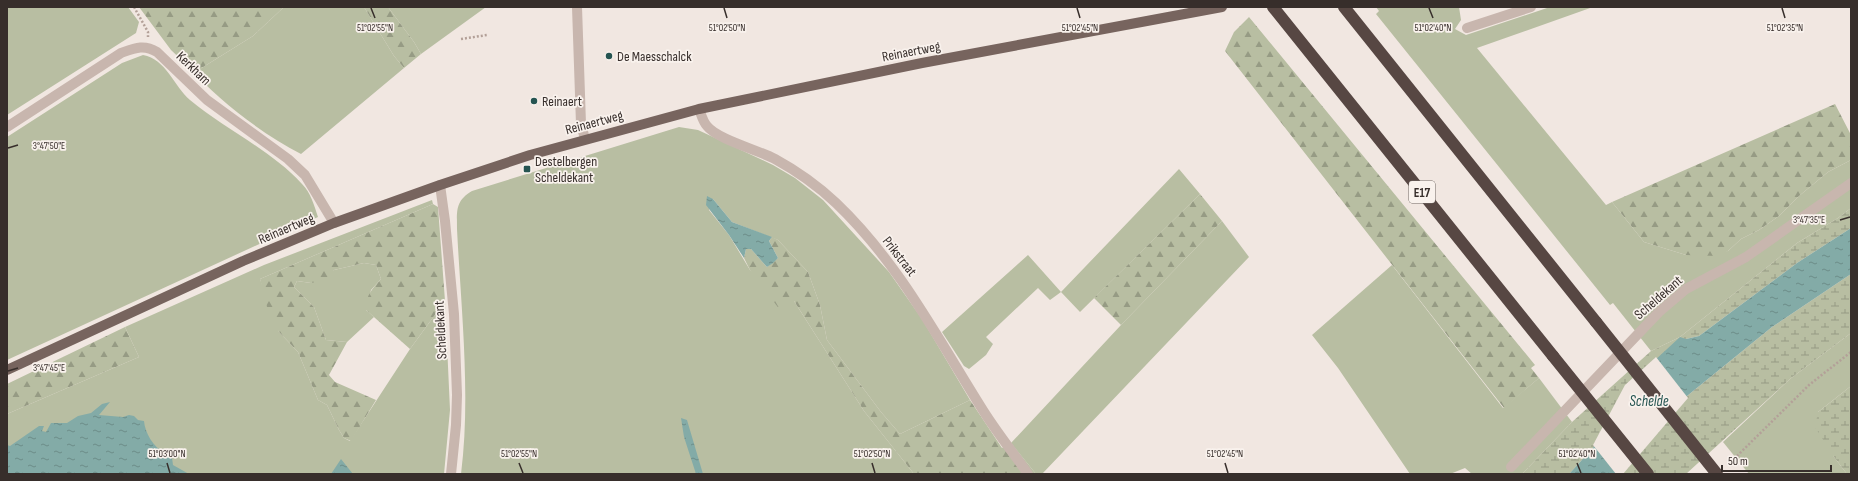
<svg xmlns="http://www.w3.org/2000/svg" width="1858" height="481" font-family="'Sofia Sans Condensed',sans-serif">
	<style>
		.green { fill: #b8bea2 }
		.forest { fill: url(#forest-firs) }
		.wetland { fill: url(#wetland-marsh) }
		.water { fill: url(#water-ripples) }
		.pier { fill: #f1e7e1 }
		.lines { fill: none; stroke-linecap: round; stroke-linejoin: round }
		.path { stroke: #b3a098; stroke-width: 2.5; stroke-dasharray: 2 2; stroke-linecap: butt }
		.minor { stroke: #c8b6ae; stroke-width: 10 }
		.major { stroke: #77645e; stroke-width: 10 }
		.highway { stroke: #574743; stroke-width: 12 }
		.highway-bridge { stroke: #574743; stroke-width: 12 }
		.ticks { fill: none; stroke: #372e2b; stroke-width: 1.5 }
		.poi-dot { fill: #255451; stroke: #f9f2ed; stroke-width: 1.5 }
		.labels { text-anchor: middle; stroke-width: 3.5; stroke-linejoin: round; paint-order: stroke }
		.shield { fill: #f9f2ed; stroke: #716965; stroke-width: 1 }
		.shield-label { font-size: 13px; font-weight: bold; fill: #372e2b }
		.street-label { font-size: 14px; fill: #372e2b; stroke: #f9f2ed }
		.poi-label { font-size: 14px; fill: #372e2b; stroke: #f9f2ed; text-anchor: start }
		.water-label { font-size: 15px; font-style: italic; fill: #255451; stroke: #f9f2ed }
		.ticks-label { font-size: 10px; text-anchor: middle; fill: #372e2b; stroke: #f9f2ed; stroke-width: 3.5; stroke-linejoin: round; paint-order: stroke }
	</style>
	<defs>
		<pattern id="forest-firs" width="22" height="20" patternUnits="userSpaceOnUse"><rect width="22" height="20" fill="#b8bea2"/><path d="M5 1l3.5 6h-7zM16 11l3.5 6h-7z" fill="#969b84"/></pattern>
		<pattern id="wetland-marsh" width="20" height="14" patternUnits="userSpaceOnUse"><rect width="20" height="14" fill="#b8bea2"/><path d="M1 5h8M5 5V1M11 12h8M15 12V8" fill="none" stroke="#969b84"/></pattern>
		<pattern id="water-ripples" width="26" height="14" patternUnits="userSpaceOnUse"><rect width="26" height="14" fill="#83aba7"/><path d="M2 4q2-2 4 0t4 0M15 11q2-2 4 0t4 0" fill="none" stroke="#6c8c88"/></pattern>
	</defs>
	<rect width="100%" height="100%" fill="#f1e7e1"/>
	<path class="green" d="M7,7h121l11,15 -3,11 -129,82z
		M284,7h80l30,49 10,12 -103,86c-39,-20 -83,-54 -112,-87l11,2 53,-33z
		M388,7h98l-65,47 -7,-12z
		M1376,7h83l2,13 -6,9 11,6 84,-28h43l-116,41 129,157 6,-3 32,40 42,13 42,-4 13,-12 18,-9 20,-14 20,-20 29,-24 23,-12v48l-13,10 -41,25 -117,94 -29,14 -38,-48 -3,2 -234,-291 3,-3z
		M143,55c23,4 31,31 47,45 36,30 81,50 112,84 9,9 12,21 16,33l-311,143v-223l115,-74z
		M679,127l19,3 75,35 22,13 28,22 66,72 33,47 48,81 -70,34 -19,-22 -54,-72 -7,-35 -12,-33 -30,-32 -46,-18 -19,-23 -4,11 20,25 21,35 44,31 70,110 50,63h-453c10,-78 0,-166 -4,-245 0,-18 -2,-28 15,-38z
		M1179,169l21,25 -120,118 -19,-20 -11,8 -12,-12 -52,49 7,7 -7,11 -17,14 -5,-3 -22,-34 86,-77 33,37z
		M432,200l1,4 -173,75 19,53 19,20 20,48 9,5 12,25 5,8 6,3 60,-92 35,-48 5,109 -6,64h-437v-60l132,-57 -14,-30 139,-62z
		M1222,221l27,36 -207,217h-6l-25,-31 110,-118z
		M364,263l12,2 5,14 -10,11 -5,20 8,7 -27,25 -21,-2 -12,-33 -20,-20 3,-6 14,2 23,-13z
		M1392,265l111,143 36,-30 33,44 -50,52h-50l-7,-6 -15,6h-40l-72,-106 -26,-33z
		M1851,333v53l-33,26 16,45 13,17h-98l-26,-32 67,-63z"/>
	<path class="forest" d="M139,7h145l-31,29 -53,33 -11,-2 -18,-17z
		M364,7h24l26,35 7,12 -17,14 -10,-12z
		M1249,17l286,348 -4,3 8,10 -35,30 -279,-357 9,-19z
		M1835,104l16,31v25l-23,12 -29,24 -20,20 -20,14 -18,9 -13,12 -11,5 -31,-1 -42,-13 -32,-40z
		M1200,194l22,27 -101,104 -27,-27z
		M433,204l5,3 7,94 -35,48 -44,-39c-1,-14 7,-22 15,-31l-5,-14 -12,-2 -30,7 -8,10 -15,3 -14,-2 -3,6 20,20 12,33 21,2 -18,33 6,7 41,18 -25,41 -7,-3 -5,-8 -12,-25 -9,-5 -20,-48 -19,-20 -9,-13 -10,-40z
		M772,237l6,3 30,32 12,33 7,35 54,72 19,22 70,-34 32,48 9,-5 25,31h-122l-50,-63 -70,-110 -14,9 -30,-40 -6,-12 2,-9h5l16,18 11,-9 -9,-17z
		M125,327l14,30 -132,57v-30z"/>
	<path class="wetland" d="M1851,208v20l-54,35 -98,73 -13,3 -59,47 -34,62 -24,26h-47l50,-52 79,-71 29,-14 117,-94 41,-25z
		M1851,274v59l-61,46 -104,95h-66l67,-78 85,-69z
		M1851,386v88h-4l-13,-17 -19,-30 3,-15z"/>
	<path class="water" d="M707,196l6,3 19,23 40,15 -3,4 9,17 -5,5 -6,4 -16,-18h-5l-2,9 -15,-23 -23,-30z
		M1851,228v46l-79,53 -85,69 -67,78h-51l24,-26 34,-62 53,-49 6,2 13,-3 98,-73z
		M110,402l-11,13 24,2 6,-2 5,1 4,4 6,1c1,12 9,25 20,32l7,-3 2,15 16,9h-182v-29l3,1 29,-20h5l-2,5 4,1 5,-9h16l11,-7 13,-3 11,-9z
		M681,418l6,2 16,54h-7l-12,-37z
		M341,459l12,15h-22z"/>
	<path class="pier" d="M1656,357l32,41 -65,76h-7l-23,-29 32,-60z"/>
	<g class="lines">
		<path class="path" d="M134,7l14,25v5
			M461,39l26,-4
			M1737,456l72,-71 42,-33"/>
		<path class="minor" d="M577,7l4,117 4,15
			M1467,28l64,-21
			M699,109c2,5 4,13 8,17 10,13 51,24 68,33 22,12 42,26 61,44 64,61 103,138 150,212 13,20 28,39 42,59
			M7,127l114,-74c14,-5 23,-9 36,-1l50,48 81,59 17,16 29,48
			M440,185l5,36 9,93 3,81 -1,30 -5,49
			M1511,467l148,-155 27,-23 60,-32 105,-74"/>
		<path class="major" d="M7,370l236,-109 91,-38 106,-38 90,-30 169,-46 223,-46 300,-56"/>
		<path class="highway" d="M1273,7l280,349
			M1344,7l252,315"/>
		<path class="highway-bridge" d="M1596,322l121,152
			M1553,356l95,118"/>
	</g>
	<path class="ticks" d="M371,8l4,10M724,8l3,10M1077,8l3,10M1429,8l4,10M1782,8l3,10M8,148l10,-3M1840,220l10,-3M8,371l10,-3M167,463l3,10M519,463l4,10M872,463l3,10M1225,463l3,10M1577,463l4,10"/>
	<g class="poi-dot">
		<circle cx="609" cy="56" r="4"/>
		<circle cx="534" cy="101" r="4"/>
		<rect x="523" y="165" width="8" height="8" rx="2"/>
	</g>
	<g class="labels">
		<rect class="shield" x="1409" y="181" width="26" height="22" rx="3"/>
		<g class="shield-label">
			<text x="1422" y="197">E17</text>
		</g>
		<g class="street-label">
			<text transform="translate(911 51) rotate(-11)" y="5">Reinaertweg</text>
			<text transform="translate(194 68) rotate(44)" y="5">Kerkham</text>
			<text transform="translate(594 122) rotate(-15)" y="5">Reinaertweg</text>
			<text transform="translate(286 228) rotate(-23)" y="5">Reinaertweg</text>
			<text transform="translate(900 256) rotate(52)" y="5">Prikstraat</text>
			<text transform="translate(1658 297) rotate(-41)" y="5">Scheldekant</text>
			<text transform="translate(440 330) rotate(-93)" y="5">Scheldekant</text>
		</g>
		<g class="poi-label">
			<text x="617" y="61">De Maesschalck</text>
			<text x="542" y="106">Reinaert</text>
			<text x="535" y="166">Destelbergen<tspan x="535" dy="16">Scheldekant</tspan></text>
		</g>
		<g class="water-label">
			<text x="1649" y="406">Schelde</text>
		</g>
	</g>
	<g class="ticks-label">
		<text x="375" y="31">51°02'55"N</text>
		<text x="727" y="31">51°02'50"N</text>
		<text x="1080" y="31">51°02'45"N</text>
		<text x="1433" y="31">51°02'40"N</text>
		<text x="1785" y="31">51°02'35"N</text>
		<text x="49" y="149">3°47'50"E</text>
		<text x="1809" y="223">3°47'35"E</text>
		<text x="49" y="371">3°47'45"E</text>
		<text x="167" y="457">51°03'00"N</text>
		<text x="519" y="457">51°02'55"N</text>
		<text x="872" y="457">51°02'50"N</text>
		<text x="1225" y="457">51°02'45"N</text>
		<text x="1577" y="457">51°02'40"N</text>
	</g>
	<rect width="1858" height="481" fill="none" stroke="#372e2b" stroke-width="16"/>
	<path d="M1722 465v6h109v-6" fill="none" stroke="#372e2b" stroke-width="2"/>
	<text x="1728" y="465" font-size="12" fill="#372e2b" stroke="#f9f2ed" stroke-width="3" paint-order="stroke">50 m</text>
</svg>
